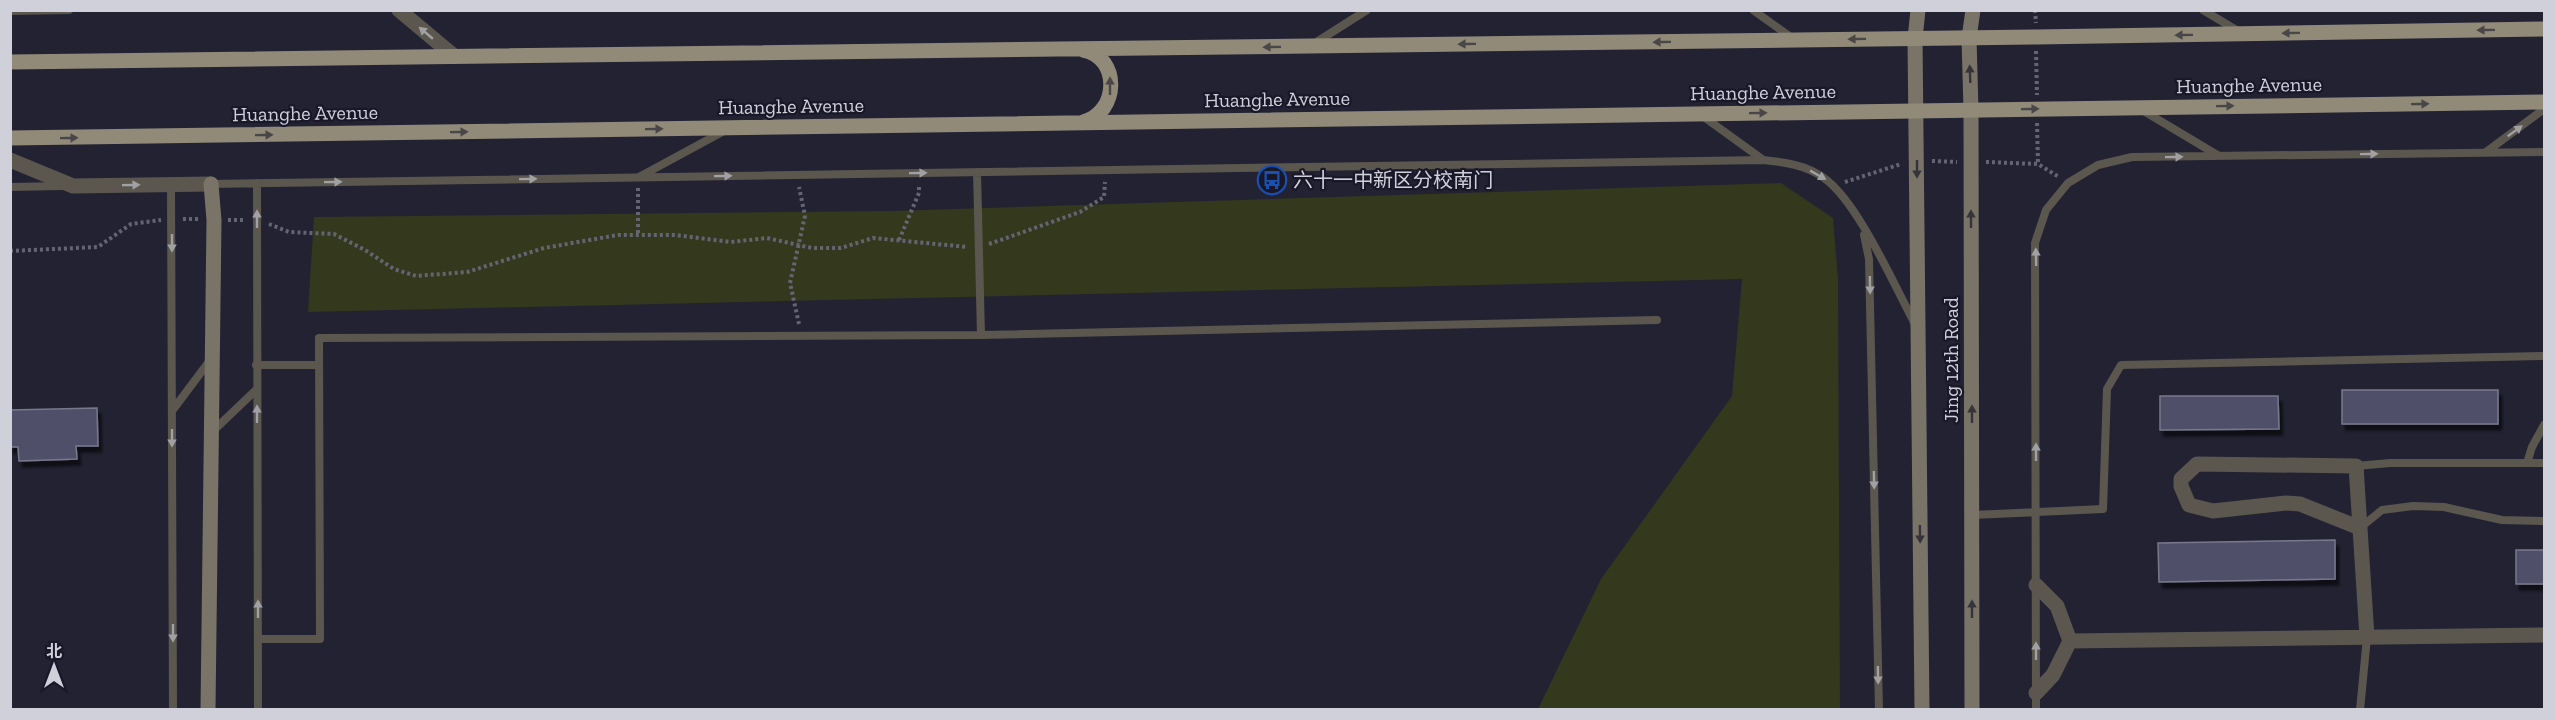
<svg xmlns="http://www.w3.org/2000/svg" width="2555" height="720" font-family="'Zilla Slab','Noto Sans SC',serif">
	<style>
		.green { fill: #34381d }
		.building { fill: #504f6a; stroke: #78788c; stroke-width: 1.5; filter: url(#shadow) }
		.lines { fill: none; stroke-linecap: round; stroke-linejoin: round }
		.path { stroke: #646472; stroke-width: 4; stroke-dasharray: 3 3; stroke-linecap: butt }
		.lane { stroke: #5b574f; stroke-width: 8 }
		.street { stroke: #5b574f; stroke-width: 15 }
		.secondary { stroke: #797467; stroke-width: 15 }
		.primary { stroke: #918a79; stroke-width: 15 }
		.oneway { fill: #494648 }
		.oneway2 { fill: #a1a0a3 }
		.oneway3 { fill: #36343b }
		.labels { text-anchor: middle; stroke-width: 4.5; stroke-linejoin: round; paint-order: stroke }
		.street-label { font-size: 20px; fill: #d0d0db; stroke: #191828 }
		.poi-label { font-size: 20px; fill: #d0d0db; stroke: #191828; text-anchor: start }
	</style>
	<defs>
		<filter id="shadow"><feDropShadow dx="3.5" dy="6" stdDeviation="1.5" flood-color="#0009"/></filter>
	</defs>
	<rect width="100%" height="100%" fill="#222232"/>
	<path class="green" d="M1781,183l52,35 5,61 2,430h-302l63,-130 131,-183 10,-117 -1434,33 6,-95 578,-6z"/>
	<path class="building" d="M2342,390h156v34h-156z
		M2160,396h118l1,33 -119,1z
		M97,408l1,38h-22l1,13 -58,2 -1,-14h-8v-37z
		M2335,540v39l-176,3 -1,-39z
		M2516,550h28v34h-28z"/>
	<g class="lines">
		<path class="path" d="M2035,10l1,13
			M2036,51l1,44
			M2037,123l1,41
			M1932,161l25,1
			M1986,162l52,2 21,13
			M1845,182l56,-18
			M638,188v47
			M183,219h17
			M228,220h17
			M269,224l20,8 45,2 31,16 29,19 22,7 51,-4 77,-24 74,-13h57l56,7 36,-4 45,10h29l32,-10 95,9
			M899,240l20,-47v-8
			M989,244l91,-32 24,-15 1,-15
			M10,251l88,-4 33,-23 30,-4
			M799,324l-9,-41 15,-67 -6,-29"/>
		<path class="lane" d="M1753,10l39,28
			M2203,10l35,21
			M10,11l59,-1
			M1315,43l52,-33
			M2142,110l77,46
			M1704,117l58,42
			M2486,152l58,-43
			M977,172l4,163
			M639,177l85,-46
			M257,183l1,527
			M171,184l2,526
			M211,184l1552,-24c21,2 43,5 61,18 34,24 70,107 91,146
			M10,187l53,-1
			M1864,235l5,24 10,451
			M256,365h63
			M172,411l39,-52
			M213,431l43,-41
			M2527,463l5,-16 12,-22
			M2356,466l34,-3h154
			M1972,515l131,-6 4,-120 14,-24 423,-9
			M2360,528l22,-18 31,-4 31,1 58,13 42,1
			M258,639h62l-1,-301 662,-3 676,-15
			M2036,710l-1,-467 11,-33 22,-27 30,-18 34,-8 412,-5
			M2360,710l7,-73"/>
		<path class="street" d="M399,10l55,46
			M10,160l63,26 138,-2
			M2360,528l-60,-24 -14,-1 -73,8 -24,-6 -8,-19v-7l16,-15 159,2 11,171
			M2070,641l474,-6
			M2036,693l17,-18 17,-34 -13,-35 -21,-21"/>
		<path class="secondary" d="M1918,10l-3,29 7,671
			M208,710l6,-490 -3,-36
			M1972,710l-1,-600 -2,-72 4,-28"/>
		<path class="primary" d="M1083,50c38,7 36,63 0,72
			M10,62l2026,-25 508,-8
			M10,138l2534,-36"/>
	</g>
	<defs><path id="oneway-solid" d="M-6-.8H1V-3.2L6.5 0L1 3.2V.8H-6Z" transform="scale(1.5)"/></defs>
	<g class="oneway">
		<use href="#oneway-solid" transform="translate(2486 30) rotate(179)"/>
		<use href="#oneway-solid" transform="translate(2291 33) rotate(179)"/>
		<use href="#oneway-solid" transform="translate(2184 35) rotate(179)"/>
		<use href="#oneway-solid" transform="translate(1857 39) rotate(179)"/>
		<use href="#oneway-solid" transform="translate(1662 42) rotate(179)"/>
		<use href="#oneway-solid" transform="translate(1467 44) rotate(179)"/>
		<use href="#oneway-solid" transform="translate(1272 47) rotate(179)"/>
		<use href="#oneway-solid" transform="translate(1110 86) rotate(-90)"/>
		<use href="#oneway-solid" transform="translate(2420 104) rotate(-1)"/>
		<use href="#oneway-solid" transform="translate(2225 106) rotate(-1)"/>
		<use href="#oneway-solid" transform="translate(2030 109) rotate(-1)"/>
		<use href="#oneway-solid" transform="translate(1758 113) rotate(-1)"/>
		<use href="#oneway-solid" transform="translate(654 129) rotate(-1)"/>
		<use href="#oneway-solid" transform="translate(459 132) rotate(-1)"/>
		<use href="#oneway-solid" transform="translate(264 135) rotate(-1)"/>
		<use href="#oneway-solid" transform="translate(69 138) rotate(-1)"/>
	</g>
	<g class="oneway2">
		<use href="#oneway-solid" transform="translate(426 33) rotate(-140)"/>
		<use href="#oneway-solid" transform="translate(2515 131) rotate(-36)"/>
		<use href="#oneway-solid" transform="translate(2369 154) rotate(-1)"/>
		<use href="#oneway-solid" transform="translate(2174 157) rotate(-1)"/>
		<use href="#oneway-solid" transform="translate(918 173) rotate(-1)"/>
		<use href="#oneway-solid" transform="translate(1818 175) rotate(29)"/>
		<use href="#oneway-solid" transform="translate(723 176) rotate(-1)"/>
		<use href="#oneway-solid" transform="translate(528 179) rotate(-1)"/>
		<use href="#oneway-solid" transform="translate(333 182) rotate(-1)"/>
		<use href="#oneway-solid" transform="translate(131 185) rotate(-1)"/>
		<use href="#oneway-solid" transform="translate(257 219) rotate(-90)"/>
		<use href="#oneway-solid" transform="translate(172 243) rotate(90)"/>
		<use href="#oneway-solid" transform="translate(2036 257) rotate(-91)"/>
		<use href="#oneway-solid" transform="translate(1870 285) rotate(89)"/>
		<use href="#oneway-solid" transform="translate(257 414) rotate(-90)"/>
		<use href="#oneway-solid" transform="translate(172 438) rotate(90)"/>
		<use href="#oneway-solid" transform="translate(2036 452) rotate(-90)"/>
		<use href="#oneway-solid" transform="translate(1874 480) rotate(89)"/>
		<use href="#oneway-solid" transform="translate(258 609) rotate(-90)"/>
		<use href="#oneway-solid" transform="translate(173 633) rotate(90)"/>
		<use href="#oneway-solid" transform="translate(2036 651) rotate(-90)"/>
		<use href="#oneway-solid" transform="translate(1878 675) rotate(89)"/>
	</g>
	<g class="oneway3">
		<use href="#oneway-solid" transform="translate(1970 74) rotate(-92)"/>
		<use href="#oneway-solid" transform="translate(1917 169) rotate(90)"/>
		<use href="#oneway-solid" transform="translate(1971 219) rotate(-90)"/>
		<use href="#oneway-solid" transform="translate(1972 414) rotate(-90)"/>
		<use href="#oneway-solid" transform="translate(1920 534) rotate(89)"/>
		<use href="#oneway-solid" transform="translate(1972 609) rotate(-90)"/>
	</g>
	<defs>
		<g id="bus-ring" transform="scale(1.5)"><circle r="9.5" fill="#191828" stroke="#1a4fb4" stroke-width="1.5"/><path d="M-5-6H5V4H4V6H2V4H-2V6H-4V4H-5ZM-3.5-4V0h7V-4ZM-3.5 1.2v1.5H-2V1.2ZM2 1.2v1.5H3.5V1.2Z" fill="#1a4fb4"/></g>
	</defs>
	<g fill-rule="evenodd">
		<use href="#bus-ring" x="1272" y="180"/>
	</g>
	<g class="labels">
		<g class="street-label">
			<text transform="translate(2249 85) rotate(-1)" y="7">Huanghe Avenue</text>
			<text transform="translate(1763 92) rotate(-1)" y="7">Huanghe Avenue</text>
			<text transform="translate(1277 99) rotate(-1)" y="7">Huanghe Avenue</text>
			<text transform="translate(791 106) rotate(-1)" y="7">Huanghe Avenue</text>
			<text transform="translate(305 113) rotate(-1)" y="7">Huanghe Avenue</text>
			<text transform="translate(1951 360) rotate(-90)" y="7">Jing 12th Road</text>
		</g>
		<g class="poi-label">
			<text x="1293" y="187">六十一中新区分校南门</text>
		</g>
	</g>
	<rect width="2555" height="720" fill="none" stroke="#d0d0db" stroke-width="24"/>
	<g transform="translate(54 666)" stroke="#191828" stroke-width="4.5" paint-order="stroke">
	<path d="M0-4.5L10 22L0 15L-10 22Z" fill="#d0d0db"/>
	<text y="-9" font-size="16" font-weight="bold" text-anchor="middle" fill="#d0d0db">北</text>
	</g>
</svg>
